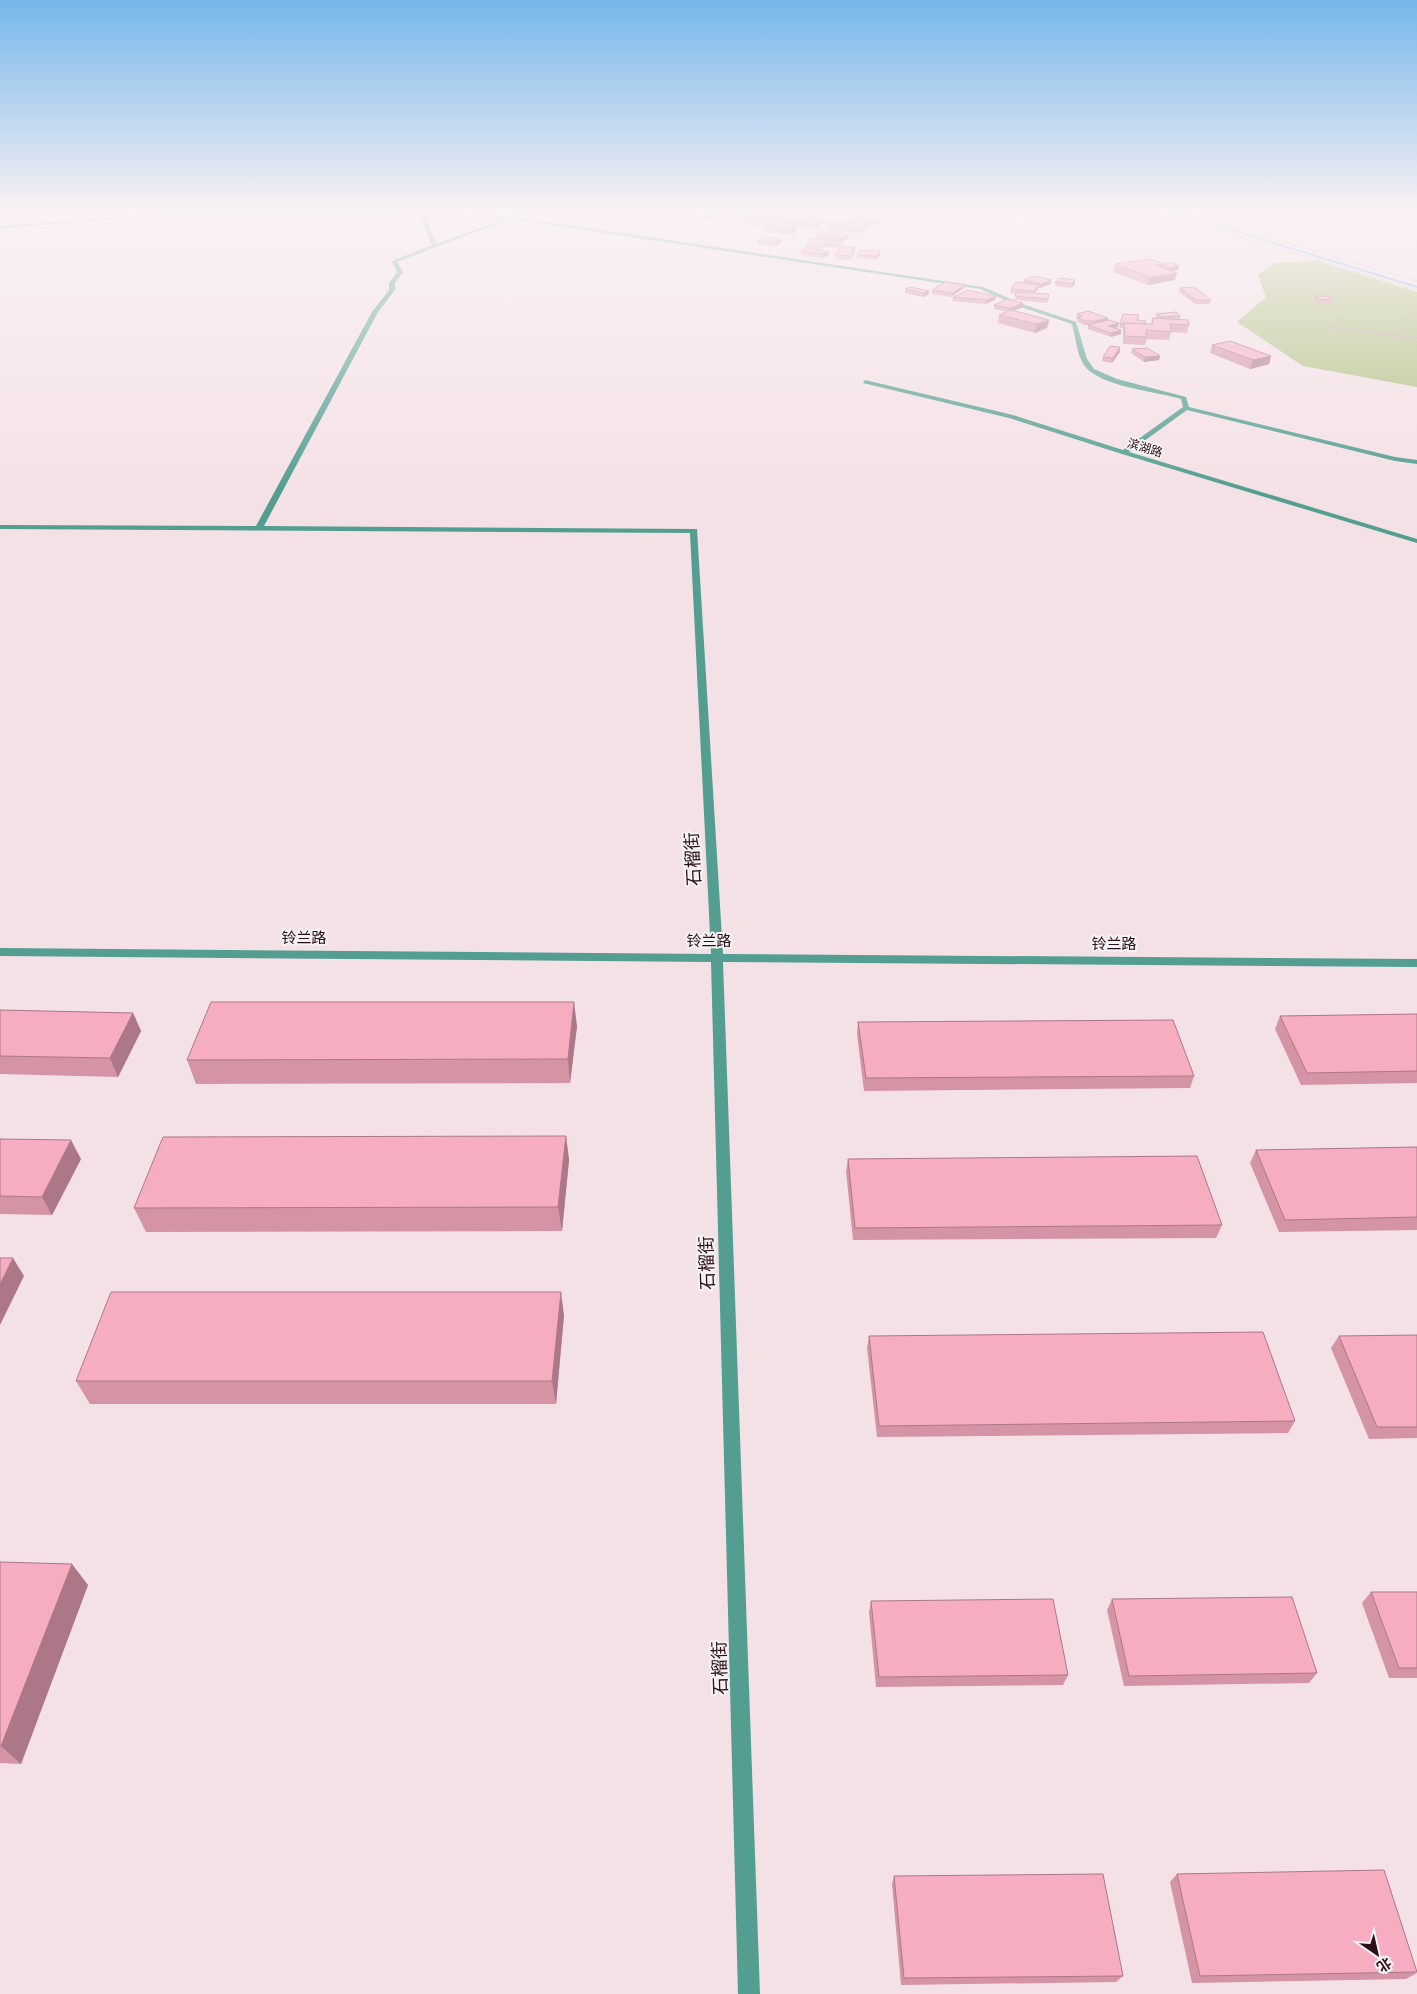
<svg xmlns="http://www.w3.org/2000/svg" width="1417" height="1994" font-family="Rubik,'Noto Sans SC',sans-serif">
	<style>
		.green { fill: #afc182 }
		.lines { fill: none; stroke-linecap: round; stroke-linejoin: round }
		.stream { fill: #69b8f0; fill-rule: evenodd }
		.path-far1 { stroke: #b69fa6; stroke-width: 1; stroke-dasharray: 1 1; stroke-linecap: butt }
		.path { stroke: #b69fa6; stroke-width: 2; stroke-dasharray: 1 1; stroke-linecap: butt }
		.minor { fill: #539e91; fill-rule: evenodd }
		.wall { fill: #d494a6 }
		.shaded-wall { fill: #ac7887 }
		.building { fill: #f6acc1; stroke: #ac7887 }
		.labels { text-anchor: middle; stroke-width: 4; stroke-linejoin: round; paint-order: stroke }
		.far-street-label { font-size: 12px; fill: #2e0e19; stroke: #f4f4f4 }
		.street-label { font-size: 15px; fill: #2e0e19; stroke: #f4f4f4 }
		.near-street-label { font-size: 18px; fill: #2e0e19; stroke: #f4f4f4 }
	</style>
	<rect width="100%" height="100%" fill="#f4e1e6"/>
	<path class="green" d="M1318,261l99,31v95l-114,-21 -66,-44 29,-25 -8,-22 17,-12z"/>
	<g class="lines">
		<path class="stream" d="M1173,211l244,75v2l-251,-77z"/>
		<path class="path-far1" d="M1152,211l265,79
			M1178,211l239,70
			M1328,325l-9,-2 22,-4 25,5 20,-1 31,-6"/>
		<path class="path" d="M1323,324l17,5 77,9"/>
		<path class="minor" d="M459,211l50,6 14,-6h7l-15,6 468,70 42,18 51,17 11,37 7,10 23,10 69,18 3,10 206,50 22,3v4l-22,-3 -208,-51 -58,42 288,87v4l-295,-89 -113,-36 -146,-35 2,-3 148,35 110,35 60,-43 -2,-8c-25,-8 -82,-12 -97,-34 -8,-12 -8,-28 -12,-41l-51,-17 -41,-18 -470,-70 -113,43 6,10 -8,11v7l-17,22 -114,214 433,3 26,425 694,5v8l-694,-5 37,1032h-22l-27,-1032 -711,-6v-8l711,6 -21,-421 -690,-4v-4l256,1 116,-214 17,-22v-7l8,-11 -5,-11 40,-16 -11,-27 -13,-2h-247l-161,12v-2l161,-12h247l17,2 11,28 68,-25z"/>
	</g>
	<path class="wall" d="M703,211h48v3l29,4 18,-1v2l27,2 -5,4h-1v2l-4,2 -18,-2 -1,5 -5,3 -25,-3v-5l-16,-2v-4l-6,-1 1,-2 -5,1 -15,-2 -11,3 -11,-2z
		M792,211h42l-1,2 -5,4 -36,-3z
		M856,215l13,1v1h12v4l-6,5 -8,-1v3l-9,6 -11,-2v-1l-3,1 -17,-2v-4h1l-2,-1v-3h25v-2l5,-3z
		M816,235h32v3l-5,3v3l-2,3h14v4l-4,9 -15,-1v-4l4,-7 -16,-1 -2,3 7,2v3l-6,3 -22,-3v-4l5,-3v-2l27,-6 -17,-2z
		M781,239v4l-6,3 -18,-2v-4z
		M857,255h23l-4,5 -19,-2z
		M1115,264h49l15,2 -1,4 -6,1 3,9 -27,5 -35,-13z
		M1024,280l27,4 -11,4h-2l-3,5 14,1 -2,9 -32,-3 1,-6 -6,-1 1,-4 12,-6z
		M1075,280v4l-4,4 -16,-2v-4z
		M964,288l-13,9 -19,-3v-4z
		M1180,288l31,12 -1,4h-15l-16,-12z
		M905,289l24,2 -1,4 -5,2 -18,-4z
		M996,296l-1,4 -10,4 -33,-3 1,-4z
		M1315,296l17,3 -1,5h-10l-7,-4z
		M994,305l29,2 -9,4 35,9 -2,8 -12,5 -37,-10 1,-8 8,-3 -13,-3z
		M1077,314l31,4v2l10,7 -3,1 6,2v4l-10,3 -23,-8v-4h2h-5l-8,-3 1,-3 -2,-1z
		M1156,314l24,2v3l9,6 -2,8 -16,-1 -2,8 -22,-1 -2,6 -22,-1v-16h-4l1,-4 18,-4 7,4h6l1,-6h4z
		M1212,345l59,11 -2,8 -19,5 -40,-16z
		M1132,349l28,7 -1,4 -15,2 -13,-9z
		M1120,352l-8,11 -10,-2 1,-4z
		M0,1010l133,3 8,18 -23,46 -118,-3z
		M1417,1014v69l-116,2 -26,-56 5,-13z
		M858,1022l336,54 -4,12 -326,3 -7,-57z
		M577,1026l-7,57 -374,1 -9,-24z
		M566,1136l3,24 -7,71 -416,1 -12,-24z
		M0,1139l81,20 -29,56 -52,-1z
		M1417,1147v83l-138,2 -29,-69 6,-13z
		M848,1159l374,66 -6,13 -363,2 -7,-69z
		M564,1315l-8,89h-466l-14,-23z
		M1417,1335v103l-48,1 -38,-91 8,-12z
		M869,1336l426,85 -7,12 -411,4 -10,-89z
		M0,1562l88,23 -67,179 -21,-1z
		M1371,1592h46v86h-28l-27,-75z
		M1112,1599l205,74 -8,10 -185,3 -17,-76z
		M871,1601l197,74 -5,10 -187,2 -7,-75z
		M1177,1874l240,99 -11,6 -214,4 -22,-101z
		M894,1876l229,100 -7,6 -215,3 -9,-101z"/>
	<path class="shaded-wall" d="M720,211h5v6l-11,3v-7z
		M743,211h8v5h-6v2l-5,1v-7z
		M831,211h3l-1,2 -5,4v-3z
		M780,213v6l-12,7v-6z
		M798,217l-1,4 -6,3v-4z
		M881,217v4l-6,5v-4z
		M825,218v3l-5,4v-3z
		M819,223v4l-4,2v-4z
		M797,225l-1,7 -5,3v-7z
		M867,225v3l-9,6v-4z
		M848,227l-1,4 -3,1v-3z
		M848,235v3l-5,3v3l-2,4 2,-10z
		M781,239v4l-6,3v-3z
		M880,251v4l-4,5 1,-4z
		M829,252v3l-6,3v-4z
		M1165,264l-2,8 -7,-7z
		M1179,266l-1,4 -11,1 1,-3z
		M1177,273l-2,7 -27,5 2,-8z
		M1051,280v4l-11,4 1,-4z
		M1075,280v4l-4,4 1,-4z
		M965,285l-1,3 -13,9 1,-4z
		M1039,285l-1,4 -5,6 1,-4z
		M929,291l-1,4 -5,2v-4z
		M996,296l-1,4 -10,4 1,-4z
		M1023,303v4l-13,5v-4z
		M1108,318l-1,4 -12,3 1,-4z
		M1049,320l-2,8 -12,5 1,-9z
		M1119,323l-1,4 -11,3 1,-4z
		M1121,330v4l-10,3v-4z
		M1120,347v5l-8,11 1,-5z
		M1160,356l-1,4 -15,2 1,-5z
		M1271,356l-2,8 -19,5 3,-9z
		M574,1002l3,24 -7,57 -2,-24z
		M133,1013l8,18 -23,46 -8,-19z
		M566,1136l3,24 -7,71 -4,-24z
		M71,1140l10,19 -29,56 -10,-18z
		M13,1258l11,18 -24,49v-41z
		M561,1292l3,23 -8,89 -4,-23z
		M72,1564l16,21 -67,179 -20,-18z"/>
	<path class="building" d="M704,211h16l-6,2z
		M804,211h27l-3,3z
		M772,212l8,1 -12,7 -18,-2 5,-2 9,1z
		M859,212l11,1 -3,3 -11,-1z
		M751,214l15,2 -2,1 -9,-1 -3,1 -7,-1z
		M786,215l12,2 -7,3 -12,-1z
		M801,217l24,1 -5,4 -23,-2z
		M856,217h25l-6,5 -24,-2z
		M777,219l11,1 -5,3 14,2 -6,3 -25,-3z
		M832,219l35,6 -9,5 -11,-2 6,-2 -27,-4z
		M796,221l23,2 -4,2 -22,-2z
		M831,224l17,3 -4,2 -17,-3z
		M822,231l26,4 -5,3 -27,-3z
		M764,237l17,2 -6,4 -18,-3z
		M810,239l33,2 -2,3 -17,-1 -2,3h-16z
		M840,247h15l-4,9 -15,-1z
		M807,248l22,4 -6,2 -22,-3z
		M861,250l19,1 -3,5 -20,-1z
		M1149,259l16,5 -9,1 21,8 -27,4 -35,-13z
		M1172,263l7,3 -11,2 -4,-2v-2z
		M1034,276l17,4 -10,4 -17,-4z
		M1059,278l16,2 -3,4 -17,-2z
		M945,282l20,3 -13,8 -20,-3z
		M1016,282l23,3 -5,6 -23,-2z
		M910,287l19,4 -6,2 -18,-4z
		M1194,287l17,13h-15l-16,-12z
		M968,290l28,6 -10,4 -33,-3z
		M1017,292l32,2 -1,5 -33,-3z
		M1315,296h11l6,3 -10,1z
		M1007,299l16,4 -13,5 -16,-3z
		M1011,310l38,10 -13,4 -37,-9z
		M1088,311l20,7 -12,3h-10l-8,-3 4,-2 -5,-2z
		M1176,312l4,4 -19,1 -5,-3z
		M1123,314l16,1 -2,5 9,1 -1,3 -21,-1v1h-4z
		M1152,318l36,2 1,5 -19,-1 1,8 -25,-2 1,7 -22,-1 -1,-13 29,1z
		M1109,320l10,3 -11,3 13,4 -10,3 -23,-8z
		M1230,341l41,15 -18,4 -41,-15z
		M1110,346l10,1 -7,11 -10,-1z
		M1147,348l13,8 -15,1 -13,-8z
		M211,1002h363l-6,57 -381,1z
		M0,1010l133,3 -23,45 -110,-2z
		M1417,1014v57l-110,2 -27,-57z
		M1173,1020l21,56 -328,2 -8,-56z
		M566,1136l-8,71 -424,1 29,-71z
		M0,1139l71,1 -29,57 -42,-1z
		M1417,1147v70l-132,3 -29,-70z
		M1197,1156l25,69 -367,3 -7,-69z
		M0,1258h13l-13,26z
		M111,1292h450l-9,89h-476z
		M1263,1332l32,89 -416,5 -10,-90z
		M1417,1335v92h-40l-38,-91z
		M0,1562l72,2 -71,182h-1z
		M1371,1592h46v76h-18z
		M1292,1597l25,76 -188,3 -17,-77z
		M1053,1599l15,76 -189,2 -8,-76z
		M1384,1870l33,102 -217,4 -23,-102z
		M1103,1874l20,102 -219,2 -10,-102z"/>
	<linearGradient id="sky" x2="0" y2="1"><stop stop-color="#75b6eb"/><stop offset="0.43" stop-color="#faf2f4"/><stop offset="1" stop-color="#faf2f4" stop-opacity="0"/></linearGradient>
	<rect width="1417" height="491" fill="url(#sky)"/>
	<g class="labels">
		<g class="far-street-label">
			<text transform="translate(1145 448) rotate(17)" y="4">滨湖路</text>
		</g>
		<g class="street-label">
			<text x="304" y="943">铃兰路</text>
			<text x="709" y="946">铃兰路</text>
			<text x="1114" y="949">铃兰路</text>
		</g>
		<g class="near-street-label">
			<text transform="translate(693 859) rotate(-93)" y="6">石榴街</text>
			<text transform="translate(707 1263) rotate(-92)" y="6">石榴街</text>
			<text transform="translate(720 1668) rotate(-92)" y="6">石榴街</text>
		</g>
	</g>
	<g transform="translate(1377 1954) rotate(146)" stroke="#f4f4f4" stroke-width="4" paint-order="stroke">
	<path d="M0-4L9 19L0 12L-9 19Z" fill="#2e0e19"/>
	<text y="-8" font-size="14" font-weight="bold" text-anchor="middle" fill="#2e0e19">北</text>
	</g>
</svg>
